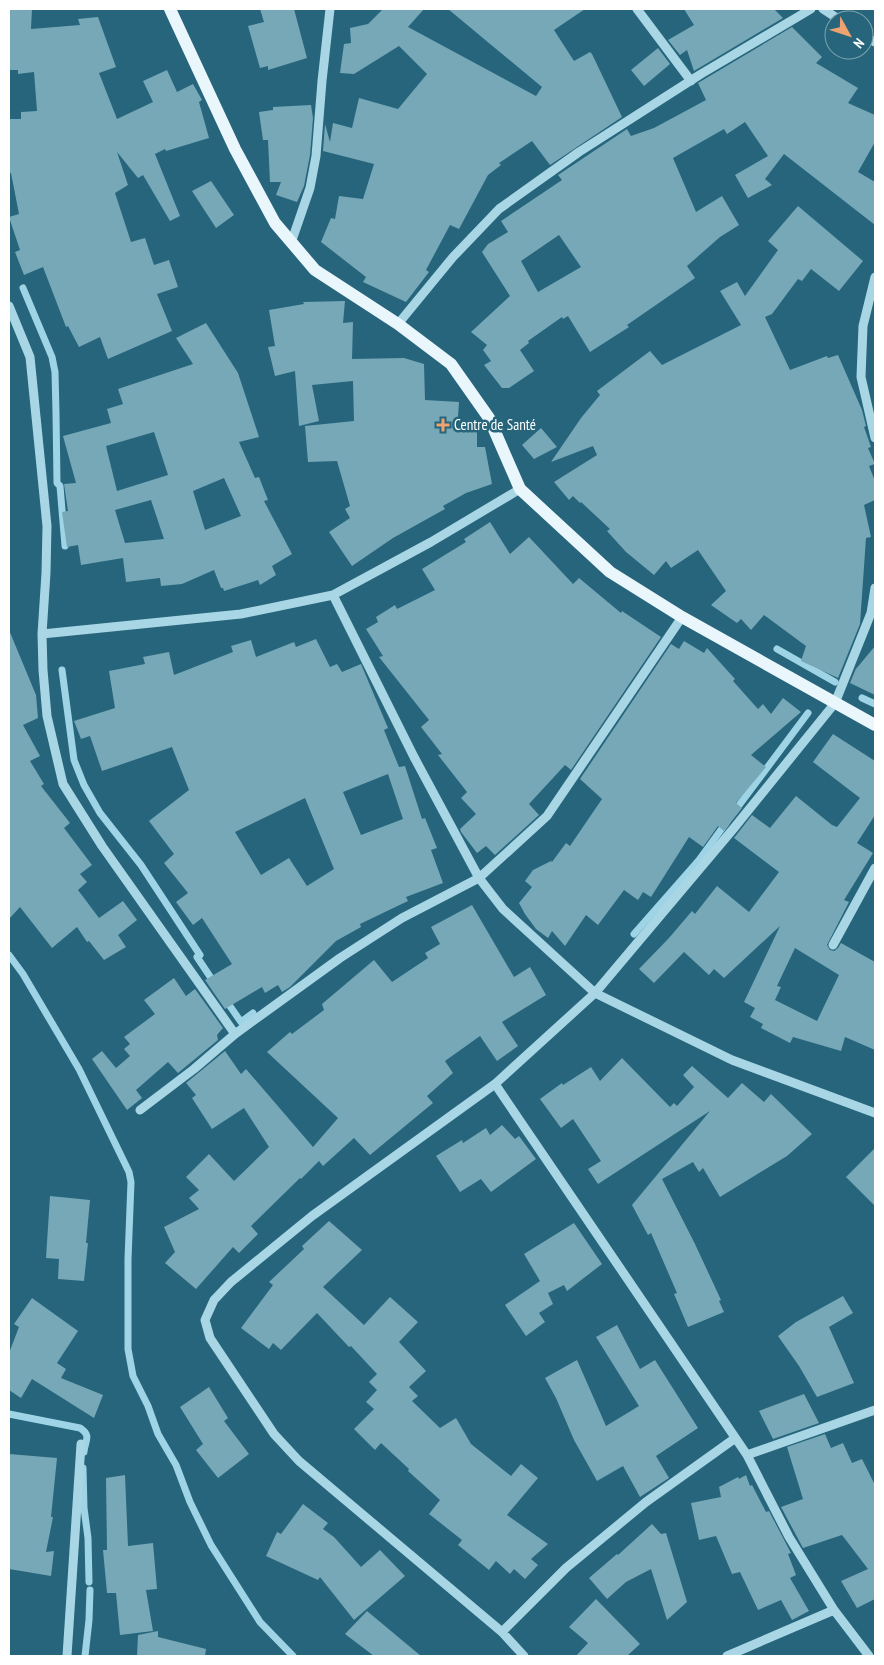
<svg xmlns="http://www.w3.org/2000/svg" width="884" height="1665" font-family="'PT Sans Narrow',sans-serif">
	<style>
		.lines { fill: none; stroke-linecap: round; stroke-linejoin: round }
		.stream { stroke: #9ed4e5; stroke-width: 7 }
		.building { fill: #76a8b8; fill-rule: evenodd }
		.minor { stroke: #a9d6e4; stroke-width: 9 }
		.major { stroke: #e9f6fc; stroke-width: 12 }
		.poi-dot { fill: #eda26f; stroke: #26657b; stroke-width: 2 }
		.labels { text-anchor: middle; stroke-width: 5; stroke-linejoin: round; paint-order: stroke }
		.poi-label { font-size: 15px; fill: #fff; stroke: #26657b; text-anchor: start }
	</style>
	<rect width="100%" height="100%" fill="#26657b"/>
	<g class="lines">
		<path class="stream" d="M23,288l29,69 3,15 1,41 1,70 3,3 5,60
			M777,649l58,33
			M62,670l12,90 10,25 16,28 41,52 59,90 -3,2 18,27
			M862,698l13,6
			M734,812l74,-99
			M634,934l65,-74 27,-37
			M9,955l14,19 56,95 50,103 2,10 -3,77v90l5,27 15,30 10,28 18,31 14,37 21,43 49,77 33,34
			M225,999l16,23 12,-9
			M9,1414l71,14c12,8 5,12 4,24
			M83,1468l1,40 4,30 1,44
			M85,1656l4,-36 1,-30"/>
	</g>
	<path class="building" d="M9,9h23l-1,20 49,-4 -2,-6 20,-2 18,50 -17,6 18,46 36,-17 -10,-21 24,-11 10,22 16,-8 9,16 -3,2 10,36 -43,13 -1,-2 -10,5 25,62 -10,5 -27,-46 -5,3 -21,-26 11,33 -13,8 16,49 14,-4 9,27 15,-5 9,27 -21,7 15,37 -64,28 -8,-22 -21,10 -11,-21 -2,1 -23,-60 -19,8 -9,-23 5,-2 -11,-33 10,-3 -8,-41h-2v-54h12v-7l16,-1 -3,-39 -16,2v-4h-9z
		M260,9h34l13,49 -39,12v-4l-8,2 -12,-42 16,-4z
		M383,9h41l-16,18 128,69 6,-9 -94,-78h137l-31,21 20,31 16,-9 2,2 30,63 -72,48 -18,-24 -33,22 2,2 -13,10 -29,54 -9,-4 -24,45 3,2 -23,30 -43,-20 3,-5 -45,-35 10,-24 4,1 4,-23 24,3 11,-35 -51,-13 2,-27 5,18 3,-19 19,5 7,-30 39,11 29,-35 -28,-28 -45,28 -14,-1 4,-29 7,-1 -1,-15 18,-4z
		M684,9h90l9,9 -89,53 -7,-21 -7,5 -12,-15 26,-15z
		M792,27l30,30 -6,6 42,25 -10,15 27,12v27l-17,30 17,10v43l-91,-71 -19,25 7,6 -24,13 -13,-23 33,-19 -23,-34 -18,12 -3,-5 -51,29 23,54 26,-16 17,29 -19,12 -33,29 8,12 -68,47 2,2 -39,25 -22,-36 -5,3 -1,-2 -34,24 1,2 -9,7 14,21 -25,17h-7l-18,-23 7,-4 -8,-11 4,-5 -16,-13 39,-36 -28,-44 6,-8 20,-12 -7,-11 61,-41 -4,-5 69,-46 4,7 23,-8 52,-28 -8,-17zM559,235l22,32 -43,25 -17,-31z
		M658,48l12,16 -26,22 -13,-16z
		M311,105l2,13 -3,37 -6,31 -7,16 -21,-7 5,-13h-11l-2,-42h-5l-4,-28 14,-2v-3z
		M211,181l23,34 -18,13 -24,-37z
		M798,206l65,55 -24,30 -28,-22 -9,12 -4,-2 -26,35 -7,3 25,53 37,-14 1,2 10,-3 24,55 4,16 -2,1 7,20 -3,1 7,16 -6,2 6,15v19l-11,5 7,32 -5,1 -6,86 -22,54 -37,-17 5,-15 -42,-31 -13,15 -10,-11 -4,4 -26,-18 15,-14 -28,-41 -27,18 -5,-7 -12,14 -28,-23 -19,-21 3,-2 -29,-27 -1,1 -7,-7 -4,4 -15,-18 43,-27 -4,-9 -42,16 30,-44 19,-23 -3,-4 53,-40 12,14 79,-40 -21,-34 17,-9 8,14 33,-46 -10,-9z
		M345,301l-2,22 10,-1 -1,37 52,-1 20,6 1,36 34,2 -2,28 20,1v16h8l7,37 -26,9 -23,13 2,3 -52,29 -41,28 -23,-34 21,-14 -5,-9 5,-3 -13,-45 -29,1 -3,-36 49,-5 -1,-40 -41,4 7,36 -20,5 -4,-55 -20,5 -7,-29 7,-1 -6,-36 35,-6 -1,-2z
		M206,323l32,50 21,64 -20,5 16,36 4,-1 9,23 -4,1 28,53 -20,12 4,9 -16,10 -2,-5 -34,11 -1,-3h-2l-7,-18 -32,14 -21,2 -1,-8 -34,4 -3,-24 -42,7 -3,-20 -11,2 -5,-35 6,-1 -4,-27 12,-1 -13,-47 48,-13 -4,-14 16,-5 -5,-15 75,-25 -17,-26zM154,432l14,43 -51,16 -11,-45zM224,478l17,38 -36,14 -12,-39zM151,500l13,39 -39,4 -10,-33z
		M541,428l16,19 -23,12 -12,-14z
		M490,522l20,32 19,-17 44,47 6,-6 42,35 1,-2 39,26 -90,133 -6,-5 -36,39 10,11 -44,40 -9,-9 -9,7 -16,-21 -1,-3 16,-15 -15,-16 6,-6 -29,-37 4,-1 -21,-27 8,-7 -50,-63 4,-1 -17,-27 12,-7 -2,-5 19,-12 2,4 38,-19 -13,-21 44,-27 -2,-3z
		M9,630l27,65 2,23 -15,7 17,31 -10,5 14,23 -3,2 29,37 -6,5 28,37 -12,9 7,8 -9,8 21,28 24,-17 14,19 -19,15 8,12 -22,13 -15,-19 -2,1 -10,-15 -25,21 -32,-41 -11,12z
		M316,639l14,28 7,-3 5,8 19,-8 27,64 -4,2 15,37 6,-1 17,53 3,-1 12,30 -6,2 12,33 -37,14 2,4 -48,23 1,3 -25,14 -46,46 -8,5 -4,-7 -13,8 -3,-6 -37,22 -20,-29 27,-16 -30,-46 -9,7 -17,-23 12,-9 -24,-30 10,-9 -25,-33 40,-31 -17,-43 -70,24 -12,-35 -9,3 -7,-18 41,-13 -6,-37 36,-7 -2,-7 26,-5 5,23 59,-23 -2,-6 20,-6 5,17 38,-15 2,5zM388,774l15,45 -42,16 -18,-43zM305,798l29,71 -27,17 -18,-28 -28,17 -26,-43z
		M684,641l20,12 3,-5 28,31 -2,2 25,28 5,-5 8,10 12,-16 18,14 -50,43 15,12 -30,36 6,5 -18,23 -6,-5 -15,21 -14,-10 -38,60 -8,-5 -5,8 -14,-10 -26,35 -12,-10 -21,31 -13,-15 -4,7 -12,-9 -11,-15 -6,-11 13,-16 -7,-6 8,-11 18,-9 1,1 14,-19 4,3 32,-47 -22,-20 91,-135 8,5z
		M875,646v49l-25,-12 7,-17 -1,3z
		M833,734l42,27v54l-18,28 16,10 -29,47 5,2 -22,43 3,5 4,1 4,-3 3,-5 34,19v88l-30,-13 -4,14 -48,-14 -3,6 -29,-15 2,-4 -13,-7 5,-9 -11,-6 36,-76 -56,52 -10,-9 -5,6 -25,-23 -30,31 -15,-14 30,-31 23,-27 3,3 22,-28 32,26 30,-40 -45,-34 18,-23 18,13 26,-32 36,29 5,2 23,-29 -47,-36zM795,948l44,27 -22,46 -42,-21 6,-13 -4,-1z
		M472,905l42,72 16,-10 16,28 -44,27 16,24 -21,15 -17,-25 -35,25 8,12 -26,23 6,7 -63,52 -16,-17 -31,28 -4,-5 -18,18 -1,-1 -49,48 7,8 -19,19 -6,-6 -37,42 -31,-26 10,-11 -11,-25 35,-18 -10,-11 10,-8 -13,-13 23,-23 25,27 35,-34 -25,-39 -32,21 -20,-31 4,-3 -10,-12 39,-32 16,23 5,-5 67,78 25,-29 -71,-66 23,-20 2,2 32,-24 -2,-6 52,-44 18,22 36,-24 -3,-5 15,-9 -9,-17z
		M174,978l12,18 9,-7 28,39 -6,7 1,5 -40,33 -10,-11 -32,28 6,8 -15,12 -35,-51 10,-8 14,17 14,-12 -6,-7 6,-5 -6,-7 31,-23 -11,-14z
		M622,1058l48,49 4,-4 3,3 17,-19 -11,-12 9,-9 36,32 14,-15 22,19 7,-8 41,40 -25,22 -67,41 -17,-29 -4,4 -6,-10 -31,17 33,65 26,56 -2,1 5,11 -36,15 -14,-33 3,-1 -26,-60 -3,2 -16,-30 78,-94 -112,73 -10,-15 13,-8 -28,-42 -12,9 -21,-29 22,-16 1,2 28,-18 9,14z
		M502,1125l13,14 4,-3 17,23 -45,33 -10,-13 -21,13 -24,-36 26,-16 1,3 23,-15 4,7z
		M875,1148v58l-29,-29z
		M50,1196l40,4 -4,43h2l-4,38 -26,-2 1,-20 -13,-1z
		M329,1221l33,29 -39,37 41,38 26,-28 28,25 -19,20 27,29 -17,16 9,9 -6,5 28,27 16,-10 15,26 40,32 10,-12 17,14 -31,37 41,29 -17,15 7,6 -13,14 -11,-10 -4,5 -14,-13 -7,9 -31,-25 4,-5 -33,-26 11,-14 -32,-29 1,-2 -28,-26 -6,7 -21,-21 20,-20 -8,-7 11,-12 -8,-8 8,-8 -26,-28 -2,1 -32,-34 -36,37 -8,-7 -4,6 -28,-21 32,-43 -4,-3 35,-33 -2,-3z
		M574,1223l28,41 -35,27 -3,-6 -16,8 5,11 -14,9 6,9 -19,14 -21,-31 35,-24 -16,-27z
		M843,1296l10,17 -24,14 25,56 -37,14 -18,-31 -21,-30 18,-14z
		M32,1298l46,33 -21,32 9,6 -5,9 42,17 -9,23 -62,-39 -11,19 -12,-8v-37l10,-26 -5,-3z
		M617,1325l23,44 15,-9 43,68 -42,28 13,22 -29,19 -17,-31 -26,15 -23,-41 -18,-42 -11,-20 32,-18 29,66 33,-20 -43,-69z
		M209,1387l19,31 -4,3 25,33 -31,24 -22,-28 7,-6 -23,-37z
		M804,1394l15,29 -46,16 -14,-28z
		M825,1434l6,14 12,-5 9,20 10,-4 13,26v114l-18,9 -16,-27 27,-12 -26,-34 -39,13 -22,-41 22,-8 -16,-52z
		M9,1454l48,4 -6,59h2l-7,35 8,-1 -3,25 -42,-7z
		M125,1475l3,71 25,-3 4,46 -11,1 7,41 -33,4 -4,-42h-9l-4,-43h4l-1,-72z
		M746,1475l4,11 2,-1 14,27 3,-1 22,42 -3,1 8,21 -6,3 19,33 -17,9 -11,-20 -23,10 -18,-38 -8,2 -16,-38 -17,4 -8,-37 30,-6 -2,-10 19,-10 1,2z
		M303,1504l25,19 -5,6 11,8 27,30 19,-17 25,26 -51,44 -34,-43 -2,3 -52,-24 11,-24 4,2z
		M652,1524l9,10 5,-1 21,69 -20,18 -16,-51 -25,13 -19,17 -18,-21 28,-24 1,1z
		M596,1599l44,45 -13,12h-51l12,-13 -19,-16z
		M367,1611l54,45h-47l-29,-22z
		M158,1631v6l48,12 -1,7h-68l1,-21z"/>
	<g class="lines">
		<path class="minor" d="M637,9l54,72
			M823,9l17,11
			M864,36l11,6
			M291,243l19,-55 6,-32 6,-75 8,-72
			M875,277l-12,49 -2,51 14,61
			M9,306l21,51 17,169 -1,47 -4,61 1,36 4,46 16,68 39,62 133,188
			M398,324l55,-67 46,-48 80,-57 122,-78 110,-65
			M333,595l81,162 65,121 24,31 92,84 137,67 143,53
			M42,634l199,-20 92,-19 98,-53 89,-53
			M833,945l42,-77
			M495,1084l252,371 42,82 45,73 35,46
			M140,1110l54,-41 41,-35 105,-76 62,-40 77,-40 68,-62 135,-199
			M747,1455l128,-45
			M502,1632l64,-64 80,-66 88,-63
			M67,1656l14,-212
			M524,1656l-22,-24 -203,-171 -25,-27 -64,-96 -5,-18 9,-20 17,-18 81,-66 183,-132 100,-91 139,-165 101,-125 36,-90 4,-25
			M727,1656l107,-46"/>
		<path class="major" d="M170,9l65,140 40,74 40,47 83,54 53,40 38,54 31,71 90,83 72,45 193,108"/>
	</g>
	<path class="poi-dot" d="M440.5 417.5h5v5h5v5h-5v5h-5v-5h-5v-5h5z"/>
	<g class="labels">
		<g class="poi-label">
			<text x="454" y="430">Centre de Santé</text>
		</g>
	</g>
	<rect width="884" height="1665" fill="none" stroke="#ffffff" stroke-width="20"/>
	<g transform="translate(849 35) rotate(130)"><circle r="24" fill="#26657b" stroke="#7da3b0"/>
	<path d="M0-4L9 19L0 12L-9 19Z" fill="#eda26f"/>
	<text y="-8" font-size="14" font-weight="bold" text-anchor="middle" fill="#ffffff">N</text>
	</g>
</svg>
